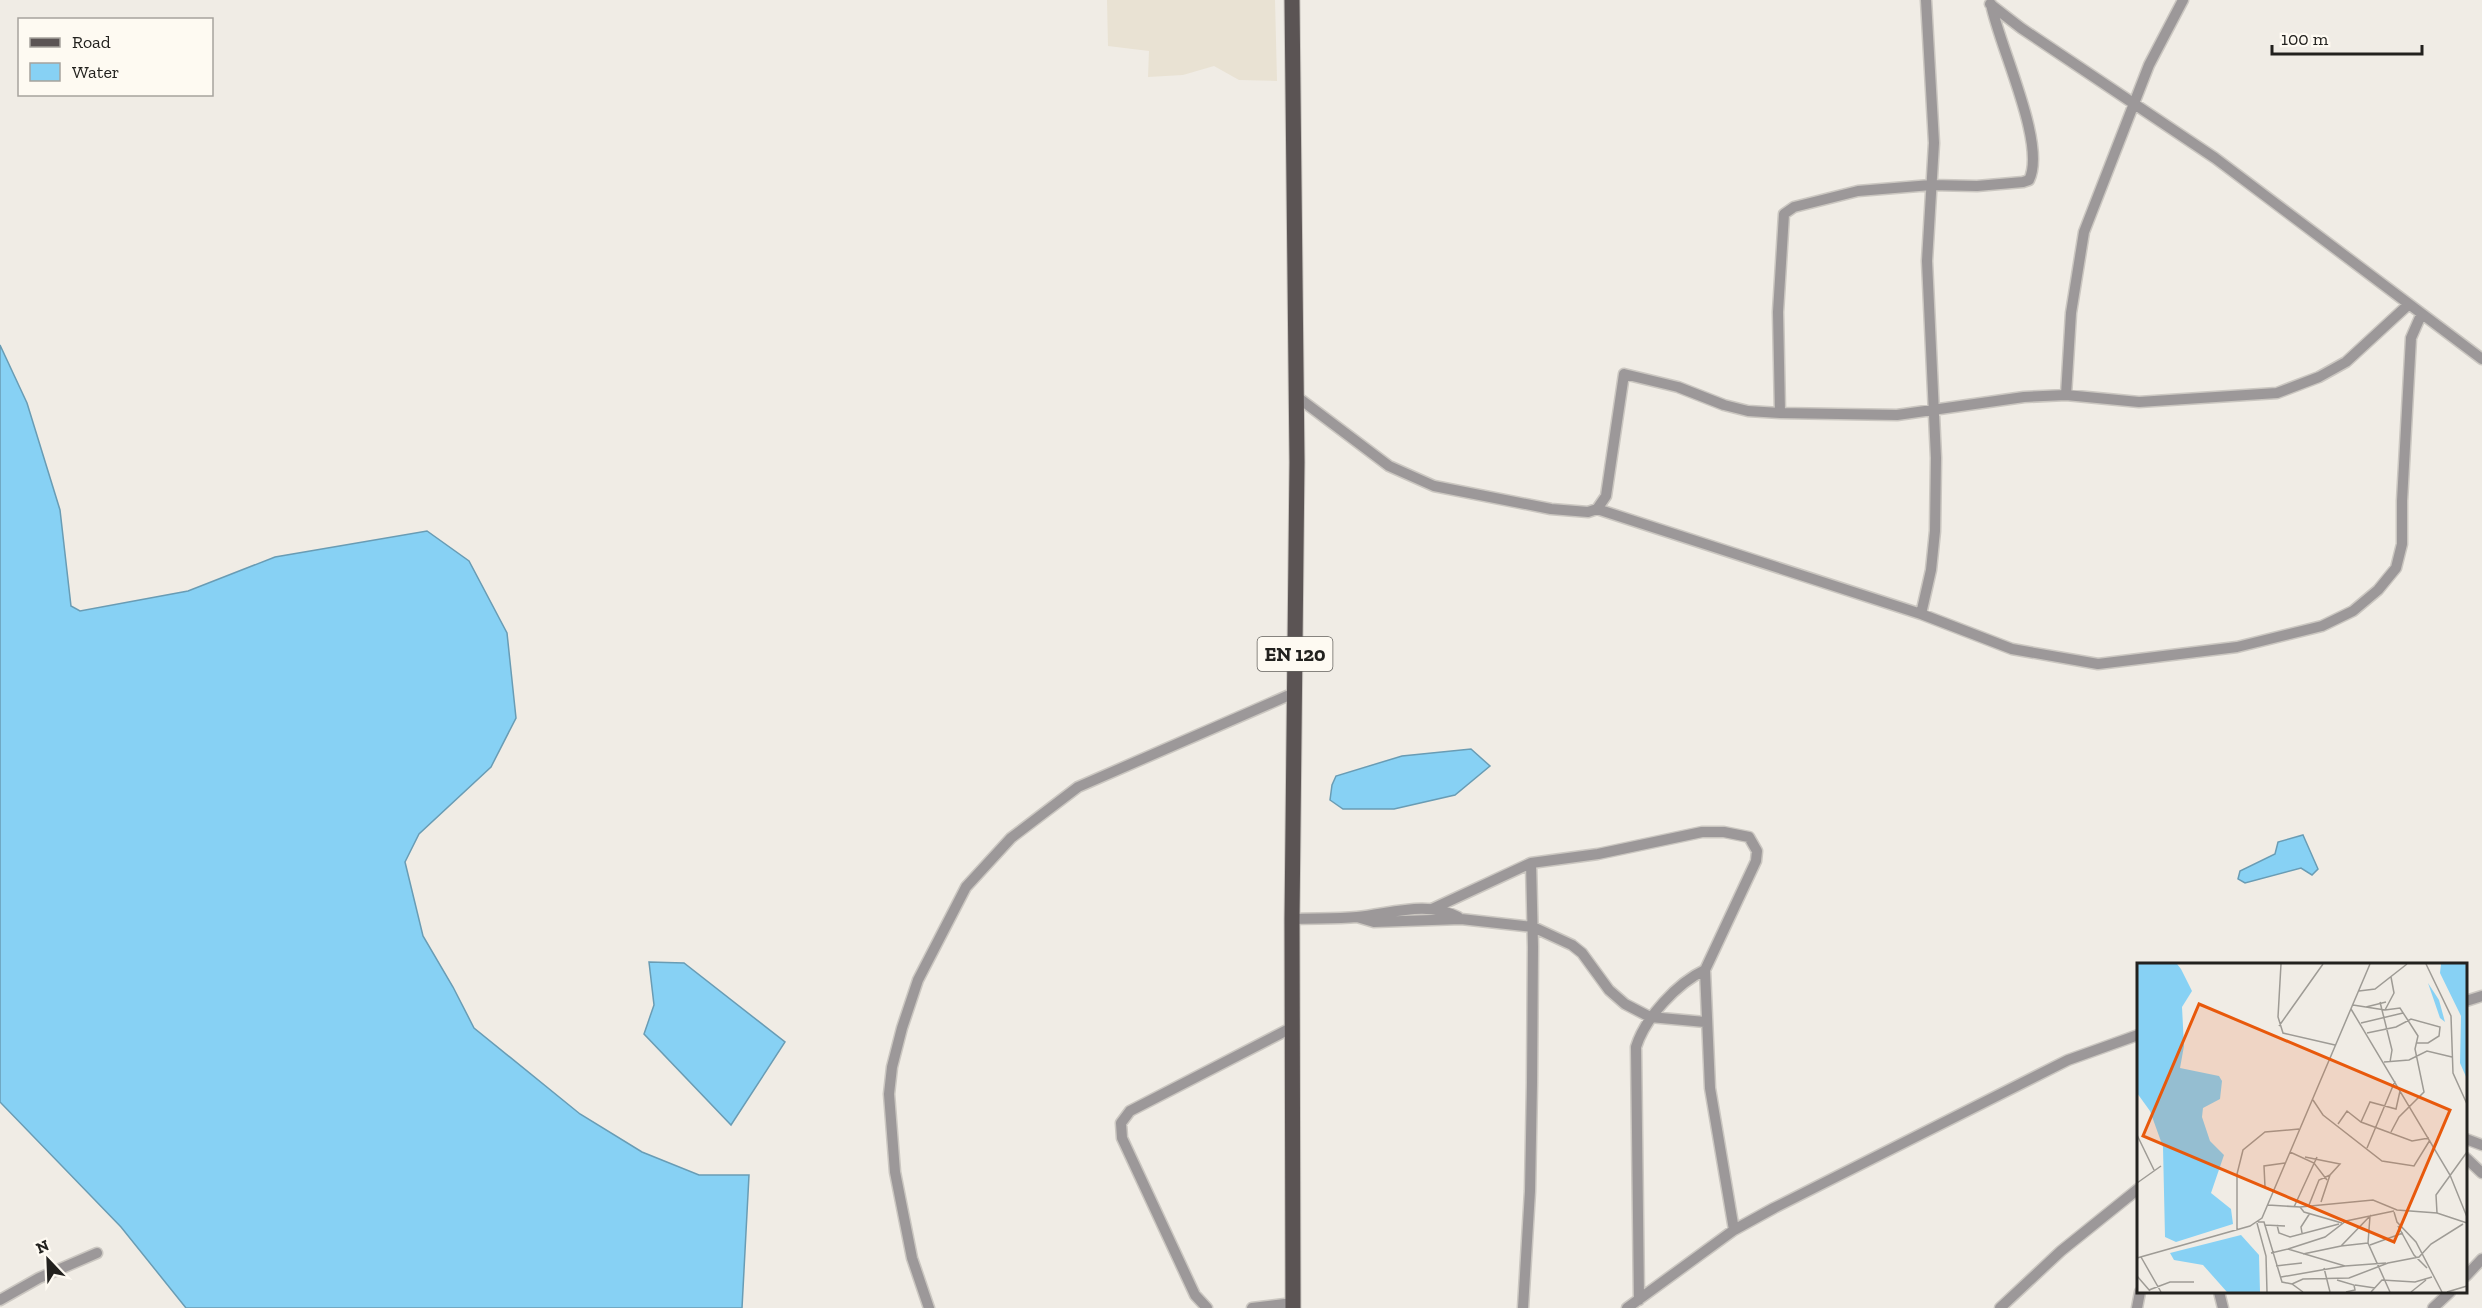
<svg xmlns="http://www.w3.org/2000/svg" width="2482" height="1308" font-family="'Zilla Slab',serif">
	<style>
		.built { fill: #e9e2d3 }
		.water { fill: #87d1f4; stroke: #699cb4; stroke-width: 1.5 }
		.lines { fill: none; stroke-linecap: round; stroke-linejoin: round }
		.minor-casing { stroke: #cbc7c1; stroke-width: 13 }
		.primary-casing { stroke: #cbc7c1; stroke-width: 17 }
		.minor { stroke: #9c9899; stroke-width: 10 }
		.primary { stroke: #5b5454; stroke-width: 15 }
		.labels { text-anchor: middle; stroke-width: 4.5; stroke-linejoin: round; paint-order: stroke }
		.shield { fill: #fefaf2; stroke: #64625e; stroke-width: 1.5 }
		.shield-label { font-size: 20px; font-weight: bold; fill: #22211e }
		.inset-road { fill: none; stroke: #9e9b95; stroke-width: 1.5 }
		.view { fill: #e8590c; fill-opacity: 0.15; stroke: #e8590c; stroke-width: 3 }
		.inset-edge { fill: none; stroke: #22211e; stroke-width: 3 }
	</style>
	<rect width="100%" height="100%" fill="#f0ece5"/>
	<path class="built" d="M1107,0h168l2,81 -38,-1 -25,-14 -31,9 -35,2 1,-26 -41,-5z"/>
	<path class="water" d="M0,345l27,58 33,107 11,96 9,5 108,-20 87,-34 152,-26 42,30 38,72 9,85 -25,49 -72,67 -14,28 18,74 30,51 21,41 106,86 62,38 57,23h50l-7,133h-556l-65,-81 -121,-125z
		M1471,749l19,17 -35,29 -61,14h-51l-13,-9 2,-15 4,-9 66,-20z
		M2303,835l15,34 -6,6 -11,-7 -56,15 -7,-4 2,-8 35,-17 3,-12z
		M649,962l35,1 101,79 -54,83 -87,-91 10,-29z"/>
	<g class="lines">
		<g class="minor-casing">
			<path id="minor" d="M1990,4l31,24 194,130 267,201
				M2066,395l5,-82 13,-81 65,-167 34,-65
				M1296,396l93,70 45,20 117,23 37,3 9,-3 324,105 91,35 86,15 139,-17 85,-21 31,-15 25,-21 18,-22 6,-24v-43l9,-163 10,-23
				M1780,413l-2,-101 6,-98 10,-7 64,-16 73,-6 46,1 46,-4 6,-2c18,-36 -30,-134 -38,-176
				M1597,509l9,-13 18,-122 54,13 46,18 24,6 32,2 117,2 127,-18 42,-2 73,7 138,-9 42,-16 27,-15 62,-57
				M1921,614l10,-44 4,-39 1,-73 -9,-197 7,-118 -8,-143
				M1432,909l99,-46 67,-9 104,-22h22l25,5 8,14 -1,10 -51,109 5,118 24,142
				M1357,917l17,5 87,-3 72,8 39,18 10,8 27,37 16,14 25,13 55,5
				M1292,919c22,-1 44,0 65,-2 33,-3 70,-17 101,0
				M2466,1001l16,-5
				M2466,1139l16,6
				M2466,1158l16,15
				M2466,1276l16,-17
				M2219,1292l4,16
				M0,1300l39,-22 58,-25
				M1639,1300l-3,-253c9,-29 41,-64 69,-77
				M929,1308l-17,-50 -17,-86 -6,-78 3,-27 10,-39 16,-48 48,-93 45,-49 67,-51 216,-94
				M1207,1308l-12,-13 -73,-157 -1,-15 9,-12 163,-84
				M1252,1308l41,-5
				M1523,1308l7,-117 2,-108 1,-136 -2,-84
				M1627,1308l107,-78 40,-22 294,-148 70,-25
				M2000,1308l61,-57 77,-62
				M2137,1308l3,-16
				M2433,1308l17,-16"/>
		</g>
		<g class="primary-casing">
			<path id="primary" d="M1292,0l5,462 -5,457 1,389"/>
		</g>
		<use href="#minor" class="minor"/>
		<use href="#primary" class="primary"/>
	</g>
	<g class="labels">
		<rect class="shield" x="1257.5" y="637" width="75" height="34" rx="4.5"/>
		<g class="shield-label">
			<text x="1295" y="661">EN 120</text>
		</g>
	</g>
	<g transform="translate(2137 963)">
		<rect width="330" height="330" fill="#f0ece5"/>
		<path d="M0,1h40l4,5 11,22 -10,16 2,39 -4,22 39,8 3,5 -2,18 -17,9 -1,9 8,24 14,14 -13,38 20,16 2,15 -57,18 -11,-5 -2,-90 -13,-36 -13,-18zM304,1h26v115l-7,-16 1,-47 -21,-43zM291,20l11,17 6,22 -5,-4zM104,272l18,20 1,37h-33l-24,-27 -29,-5 -4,-7z" fill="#87d1f4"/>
		<path class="inset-road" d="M144,1l-3,53 5,16 52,12M289,1l25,52 2,57 14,31M222,28l16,-2 32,-25M243,39l12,48 -2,12M216,42l32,5 15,-2 18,28 -3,13 9,43 -25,25 -8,15M229,44l20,-5M214,46l99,166 17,42M248,47l9,-17 -3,-16M224,60l42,-10M142,63l44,-62M230,70l29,-6 15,-8 29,8 -1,9 -11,7h-12M247,99l25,-2 18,-9 25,6M176,137l10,15 59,46 32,5 16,-26M224,159l9,-20 26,7 4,-18M201,161l9,-13 14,11 51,19 17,-3M0,172l17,35M230,185l28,-67M153,189l24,11 13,17M168,194l35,7 -10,11 -9,27M0,220l24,-17M137,228l-9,-4 -1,-21 21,-3M131,242l32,2 73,-7 24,10 40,3 30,10M172,242l10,-25 11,-5M157,244l23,-50M163,244l4,5 38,11M257,249l3,10 19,20 26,50M300,250l-1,-18 31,-43M233,253l-2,27 22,49M121,259h6l18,60 10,2 11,8M120,260l9,33 1,36M128,262l20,1M140,262l2,8 11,4 49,-13M261,263l16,29 13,13M100,267v-56l6,-24 22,-18 34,-3M165,270l-1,-6 9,-14M233,282l33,-12M204,283l27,-3M151,286l37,-12 21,-16 48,-10M134,290l17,-4 57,17 41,-3M166,291l38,-8 30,-31M4,294l20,35M0,295l113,-32 12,-8 108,-254M139,303l26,-3M187,305l6,24M0,313l13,15M144,314l64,-11M200,317l17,5 1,5 -9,2M155,321l11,-5 46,-1 39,-15 31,-6 12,-13 32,-20M218,322l20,3M12,327l21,-8h24M234,329l11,-12 33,2 17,-5M274,329l15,-12M310,329l20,-6"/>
		<path class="view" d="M62,41l251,106 -56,132 -251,-106z"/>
		<rect width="330" height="330" class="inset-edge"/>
	</g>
	<rect x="18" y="18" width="195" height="78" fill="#fefaf2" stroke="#a6a39d" stroke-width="1.5"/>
	<rect x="30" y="38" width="30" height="9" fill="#5b5454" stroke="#a6a39d" stroke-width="1.5"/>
	<text x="72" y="48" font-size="18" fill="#22211e">Road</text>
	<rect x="30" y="63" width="30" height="18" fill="#87d1f4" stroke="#a6a39d" stroke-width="1.5"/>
	<text x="72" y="78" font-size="18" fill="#22211e">Water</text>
	<g transform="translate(48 1260) rotate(337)" stroke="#fefaf2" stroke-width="4.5" paint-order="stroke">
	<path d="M0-4.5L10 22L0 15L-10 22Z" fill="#22211e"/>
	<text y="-9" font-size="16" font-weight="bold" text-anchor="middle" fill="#22211e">N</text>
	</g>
	<path d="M2272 45v9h150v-9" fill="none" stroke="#22211e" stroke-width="3"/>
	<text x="2281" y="45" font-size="18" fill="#22211e" stroke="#fefaf2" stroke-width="4.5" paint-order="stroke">100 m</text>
</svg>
